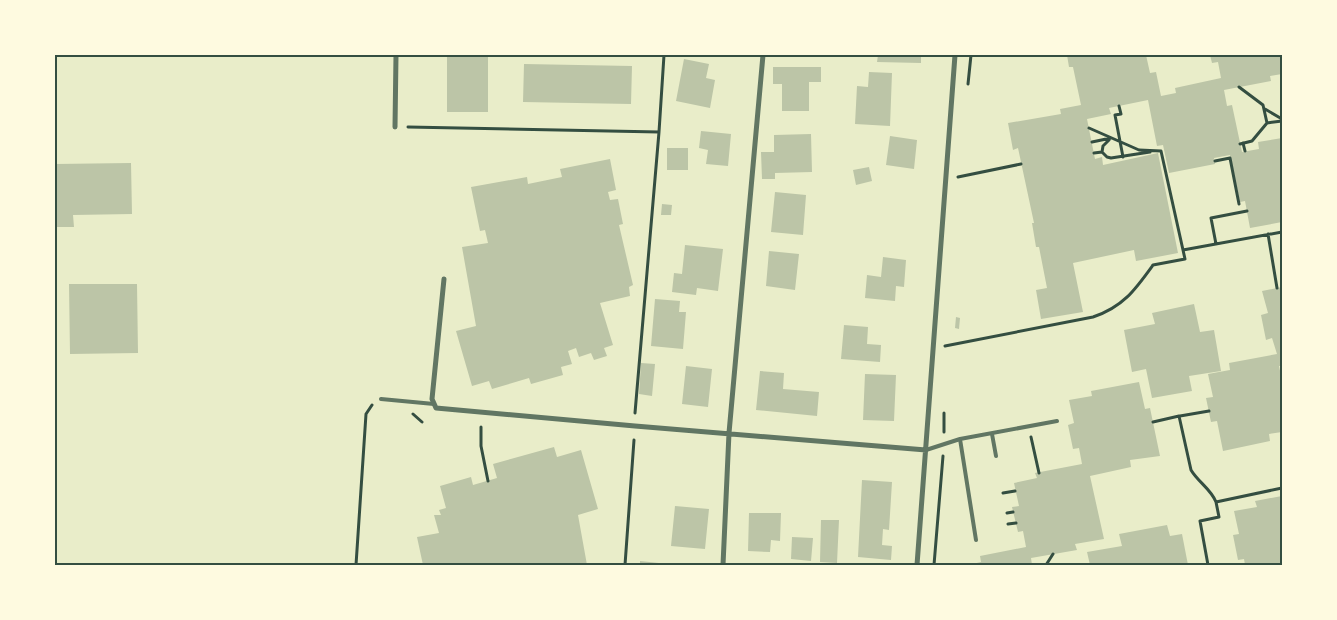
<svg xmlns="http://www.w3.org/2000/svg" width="1337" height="620" font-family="Ubuntu,sans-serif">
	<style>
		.building { fill: #bcc5a7 }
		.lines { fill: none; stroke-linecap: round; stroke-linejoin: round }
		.path { stroke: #344e41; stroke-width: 3 }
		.service { stroke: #617663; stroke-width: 4 }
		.minor { stroke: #617663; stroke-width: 5 }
		.neatline { fill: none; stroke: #344e41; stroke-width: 2 }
	</style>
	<rect width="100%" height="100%" fill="#e9edc9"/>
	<path class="building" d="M447,55h41v57h-41z
		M878,55h43v8l-44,-1z
		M1067,55h79l4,18 6,-1 5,24 15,-3 -1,-5 46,-10 -3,-16 -6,1 -2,-8h72v19l-12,2 1,5 -47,9 3,16 5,-1 10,47 17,-3 -1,-7 24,-4v84l-32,6 -5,-27 -5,1 -10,-47 -16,3 1,6 -46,9 -6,-28 -6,1 -9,-46 -39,8 2,6 -24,5 8,40 7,-2 1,8 55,-12 20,100 -42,8 -2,-11 -61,13 10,49 -42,7 -5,-29 11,-2 -8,-41h-3l-4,-24h2l-16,-75 -5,2 -5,-27 53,-9 -1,-5 21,-4 -8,-38h-4z
		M684,59l25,5 -3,14 9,2 -5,28 -34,-7z
		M524,64l108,2 -1,38 -108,-2z
		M773,67h48v15h-12v29h-27v-27h-9z
		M869,72l23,1 -2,53 -35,-2 2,-38 11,1z
		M701,131l30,3 -3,32 -22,-2 2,-14 -9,-2z
		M811,134l1,38 -37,1v6h-13l-1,-27h13v-17z
		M890,136l27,4 -3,29 -28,-4z
		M667,148h21v22h-21z
		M610,159l6,31 -8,2 2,8 8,-1 5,25 -4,1 14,60 -4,2 1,9 -30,7 13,42 -9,3 3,8 -13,4 -3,-7 -12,4 -3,-9 -8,3 4,13 -11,3 2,8 -32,9 -2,-6 -37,11 -3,-8 -17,5 -16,-55 20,-5 -14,-79 26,-4 -3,-13 -5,1 -9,-44 56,-10 1,7 34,-7 -2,-8z
		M131,163l1,51 -59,1 1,12h-19v-63z
		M869,167l3,14 -16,4 -3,-15z
		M775,192l31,3 -3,40 -32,-3z
		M662,204l10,1 -1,10h-10z
		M685,245l38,4 -5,42 -21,-3 -1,7 -24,-3 2,-19 8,1z
		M769,251l30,3 -4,36 -29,-4z
		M883,257l23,3 -2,27 -8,-1 -1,15 -30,-3 2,-23 14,2z
		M69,284h68l1,69 -68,1z
		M1282,287v79h-3l3,14v52l-13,2 1,7 -47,10 -6,-30 -6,1 -5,-24 7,-1 -5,-23 22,-4 -1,-7 48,-9 -5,-16 -6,2 -5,-25 7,-2 -6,-22z
		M655,299l25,2 -1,11h7l-3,37 -32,-3z
		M1194,304l6,28 14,-2 7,41 -32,5 3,15 -40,7 -6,-29 -14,3 -8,-42 31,-6 -3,-11z
		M956,317l4,1 -1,11 -4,-1z
		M844,325l24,2 -1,17 14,1 -1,17 -39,-3z
		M641,363l14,1 -3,32 -13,-2z
		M686,366l26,3 -4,38 -26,-3z
		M760,371l24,2 -1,16 36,3 -2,24 -61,-6z
		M865,374l31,1 -2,46 -31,-1z
		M1139,382l6,27 5,-1 10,48 -30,4 1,7 -41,9 14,63 -29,5 2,6 -46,8 1,7h-64l13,-3 -1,-6 46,-9 -3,-16 -5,1 -6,-25 7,-1 -5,-23 23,-5 -2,-5 47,-9 -3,-16 -6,1 -5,-24 6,-2 -5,-23 23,-4 -1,-5z
		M554,447l3,10 24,-7 17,59 -20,6 9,50h-164l-6,-28 22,-4 -5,-18h7l-2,-5 7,-2 -6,-22 31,-9 2,8 24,-7 -4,-14z
		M862,480l30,2 -3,48 -6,-1 -1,16 10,1 -1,14 -33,-3z
		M1282,496v69h-37l-1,-6 -6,1 -5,-25 6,-1 -5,-23 23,-4 -2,-6z
		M675,506l34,3 -4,40 -34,-3z
		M749,513h32l-1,28 -9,-1 -1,12 -22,-1z
		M821,520h18l-2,43 -17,-1z
		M1167,525l3,11 12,-2 6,31h-98l-3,-13 35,-6 -3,-12z
		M792,537l21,1 -2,23 -20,-2z
		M640,561l28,3v1h-28z"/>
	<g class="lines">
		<path class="path" d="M968,84l3,-29
			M1239,87l24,18 4,18
			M1119,106l2,8 -6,1 8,42
			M1265,109l17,10
			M408,127l251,5
			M1089,128l50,22 22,1 22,99
			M1092,142l19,-4
			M1243,143l2,8
			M1240,144l12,-3 15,-18 15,-2
			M1102,152l1,-6 6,-6
			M1094,153l8,-1 5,5 4,1 39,-6
			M1215,161l15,-3 9,46
			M958,177l63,-13
			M1282,226v4
			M1268,234l9,54
			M1216,244l-5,-26 36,-7
			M945,346l148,-29c30,-10 42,-27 60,-52l32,-6 -2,-9 99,-18
			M635,413l24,-281 5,-77
			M944,413v19
			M413,414l9,8
			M1180,416l29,-5
			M1153,422l26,-6 12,54c7,12 20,19 25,32l66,-14
			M481,427v19l7,35
			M1031,437l8,36
			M1003,493l12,-2
			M1007,513l6,-1
			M1008,524l8,-1
			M356,565l10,-151 6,-9
			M625,565l9,-125
			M934,565l9,-109
			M1046,565l7,-11
			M1208,565l-8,-44 19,-4 -3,-15"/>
		<path class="service" d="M381,399l53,5
			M992,434l4,22
			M960,439l16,101
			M926,450l34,-11 97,-18"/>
		<path class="minor" d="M395,127l1,-72
			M444,279l-12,120 4,9 199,18 291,24
			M723,565l6,-132 34,-378
			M917,565l38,-510"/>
	</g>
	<rect width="1337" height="620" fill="none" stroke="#fefae0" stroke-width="112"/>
	<rect x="56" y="56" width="1225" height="508" class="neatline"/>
</svg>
